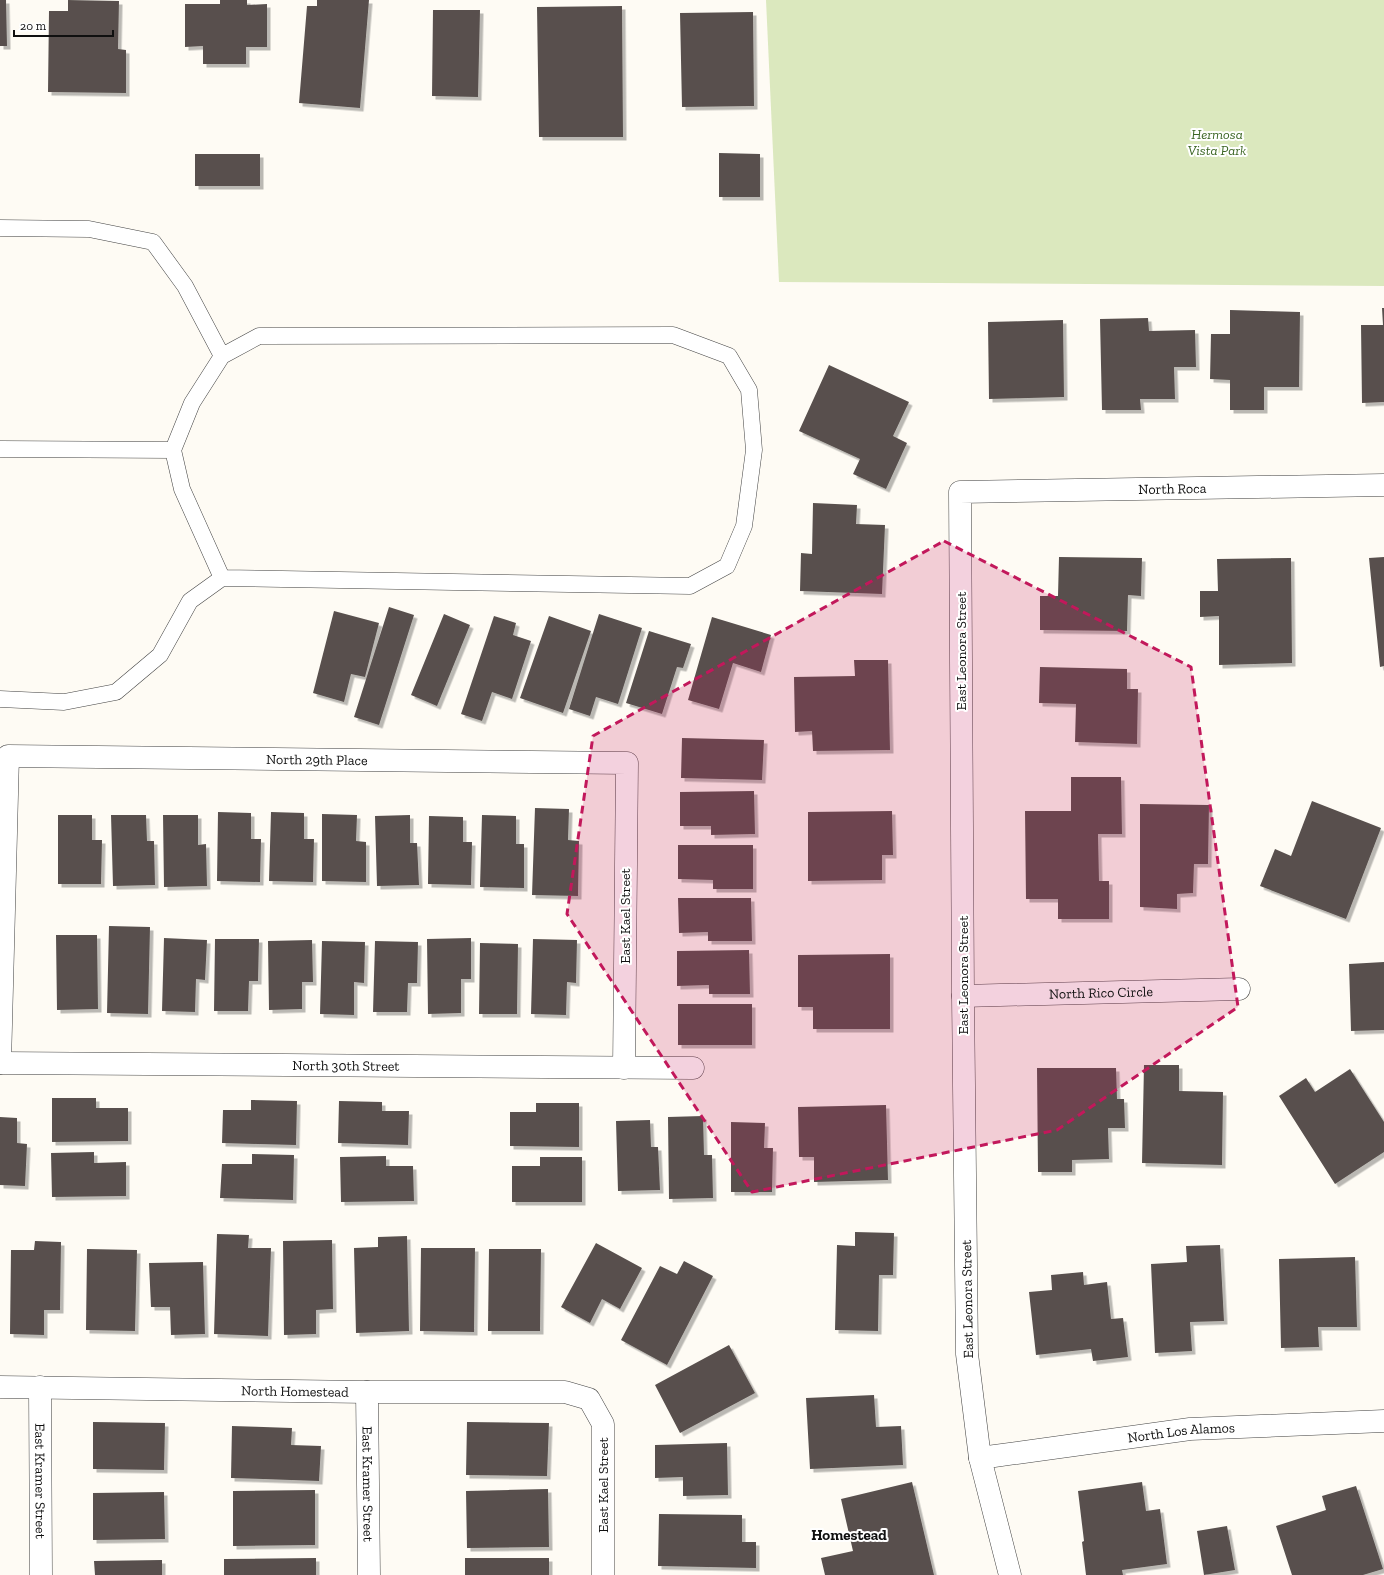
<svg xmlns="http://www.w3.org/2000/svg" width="1384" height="1575" font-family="'Zilla Slab',serif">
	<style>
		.green { fill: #dbe8be }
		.building { fill: #58504d; filter: url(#shadow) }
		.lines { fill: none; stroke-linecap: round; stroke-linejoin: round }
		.service-casing { stroke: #434343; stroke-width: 17 }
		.minor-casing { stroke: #434343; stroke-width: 23 }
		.service { stroke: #fff; stroke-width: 16 }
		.minor { stroke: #fff; stroke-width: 22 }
		.marked { fill: #c2185b; fill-opacity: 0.2; stroke: #c2185b; stroke-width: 3; stroke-dasharray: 8 5; stroke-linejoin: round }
		.labels { text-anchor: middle; stroke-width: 4; stroke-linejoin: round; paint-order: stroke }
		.park-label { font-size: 14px; font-style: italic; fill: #3b6523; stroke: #fff }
		.street-label { font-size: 14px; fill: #101010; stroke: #fff }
		.neighbourhood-label { font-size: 15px; font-weight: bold; fill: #101010; stroke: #fff }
	</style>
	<defs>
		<filter id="shadow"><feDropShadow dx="3.5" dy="3.5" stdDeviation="0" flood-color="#0004"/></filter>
	</defs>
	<rect width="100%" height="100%" fill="#fefbf4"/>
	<path class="green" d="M766,0h618v286l-605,-4z"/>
	<path class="building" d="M0,0h6l1,46h-7z
		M68,0l51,1 -1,48 8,1v43l-78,-1 1,-81h19z
		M220,0h27v5l20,-1v43h-21v17h-43v-18l-18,1v-43h35z
		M317,0h52l-9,108 -61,-5 8,-97h10z
		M622,6l1,131h-84l-2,-130z
		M433,10h47l-2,87 -46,-1z
		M753,12l1,94 -72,1 -2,-94z
		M719,153l41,1v43h-41z
		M195,154h65v32h-65z
		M1382,308h2v94l-22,1 -1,-78h22z
		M1230,310l70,2 -1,75h-35v23h-34v-30l-20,-1 1,-45h19z
		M1148,318l1,13 46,-1 1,37h-22l1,32h-35l1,11h-39l-2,-91z
		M1063,320l1,77 -75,2 -1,-77z
		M829,365l80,37 -16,34 14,7 -21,46 -33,-15 7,-15 -61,-28z
		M813,503l44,2 -1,19 29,1 -3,69 -82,-3 1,-38 11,1z
		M1059,557l83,1 -1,38 -13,-1 -1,36 -87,-1v-34h18z
		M1384,557v109l-4,1 -11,-109z
		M1291,558l1,105 -73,2v-49l-19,1v-26h18l-1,-32z
		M389,607l25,8 -35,110 -25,-8z
		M334,611l45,12 -14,54 -14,-3 -7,28 -31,-9z
		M444,614l26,11 -33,81 -26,-11z
		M599,614l43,14 -24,76 -22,-7 -6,19 -21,-7z
		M494,616l22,7 -3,12 18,6 -19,58 -20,-7 -10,29 -21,-7z
		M549,616l42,15 -28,82 -43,-15z
		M712,617l59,18 -10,37 -28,-9 -14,46 -31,-9z
		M649,631l42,13 -8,24 -6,-1 -15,47 -36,-11z
		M854,660h34l2,90 -77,1 -1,-20 -17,1 -1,-55 61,-1z
		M1040,667l87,2v20h11l-1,55 -62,-2 1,-38 -37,-1z
		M682,738l82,2 -2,40 -81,-2z
		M1071,777h50l1,57h-24l1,47h10v38h-51v-20h-32l-1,-88h46z
		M754,791l1,43 -44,1v-9h-31v-34z
		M1312,801l69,27 -35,91 -86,-33 15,-37 16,7z
		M1140,804l69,1 -1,59h-14l-1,29 -16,1v15l-37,-2z
		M535,808l34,1 -1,31 11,1 -1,55 -46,-1z
		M892,811l1,44h-11v25l-74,1v-69z
		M218,812l33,1v26h10l-1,43 -43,-1z
		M271,812l33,1v26h10l-1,43 -44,-1z
		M322,814l35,1 -1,26 10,1v40l-44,-1z
		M58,815h34v25h10l-1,44h-43z
		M111,815h35l1,26h7l1,44 -42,1z
		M163,815h35v30l8,-1 1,42 -43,1z
		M410,815v28h7l2,42 -42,1 -2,-70z
		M482,815l34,1v28h8v44l-44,-1z
		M429,816l34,1v25h9l-1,43 -43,-1z
		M678,845h75v44h-40v-9l-35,-1z
		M678,898h73l1,43h-44v-9l-29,1z
		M109,926l41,1 -2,87 -41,-1z
		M56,935h41l1,74 -41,1z
		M164,938l43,2 -2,40 -9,-1 -1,33 -33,-1z
		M471,938v41h-10v34l-33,1 -1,-75z
		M215,939h44l-1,42h-9l-1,30h-34z
		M533,939l44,1 -1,43 -9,-1 -1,33 -35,-1z
		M312,940l1,42h-11v27l-33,1 -1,-69z
		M322,941l43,1 -1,41 -10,-1v33l-34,-1z
		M375,941l43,1 -1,41h-9l-1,29h-34z
		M480,943l38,1 -1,70h-38z
		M749,950l1,44h-41v-9l-32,1v-35z
		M890,954v75h-77v-22h-15v-52z
		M1384,962v68l-33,1 -2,-67z
		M678,1004h74v41h-74z
		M1144,1065h35v26l44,1 -1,73 -80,-2z
		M1037,1068h79l1,31h7l1,29h-17l1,31 -37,1v12h-34z
		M1350,1069l34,53v30l-49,32 -56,-88 27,-18 9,14z
		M52,1098h44v10h32v33l-76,1z
		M251,1100l46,1 -1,44 -74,-2 1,-33h28z
		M339,1101l43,1v9h27l-1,34 -70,-2z
		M536,1103h43v44l-69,-1v-34h26z
		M886,1105l2,75 -74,2v-25h-15l-1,-50z
		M703,1116l1,39h8l1,43 -44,1 -1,-82z
		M0,1117l17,1v25l10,1 -2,42 -25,-1z
		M650,1120l1,27h7l2,43 -42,1 -2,-70z
		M731,1122l34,1 -1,25h9l-1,44h-41z
		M94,1152v11l32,-1v34l-74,1 -1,-44z
		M252,1154l42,1 -1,45 -73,-2 2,-34h30z
		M386,1156v10h27l1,35 -73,1 -1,-45z
		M540,1157h42v45h-70v-36h28z
		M855,1232l39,1 -1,42h-14l-1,56 -43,-1 2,-85 18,1z
		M217,1234l32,1 -1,13h23l-3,88 -54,-2z
		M407,1236l2,95 -53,2 -2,-85 24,-1v-10z
		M332,1240l1,69 -17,1v24l-32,1 -1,-94z
		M35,1241l26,1 -1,68h-16v25l-34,-1 1,-84h23z
		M596,1243l46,25 -22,41 -18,-10 -12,24 -29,-16z
		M1220,1245l4,76 -34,1 2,29 -37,2 -4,-89 36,-2 -1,-16z
		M421,1248h54l-1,84 -54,-1z
		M87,1249l50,1 -2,81 -49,-1z
		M489,1249h52l-1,82h-52z
		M1355,1257l2,70h-39l1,20 -38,1 -2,-89z
		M684,1261l29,15 -46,89 -46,-25 39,-74 17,8z
		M203,1262l2,72 -34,1 -1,-28h-19l-2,-44z
		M1083,1272l1,13 23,-3 4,37 12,-1 5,39 -35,4 -2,-12 -55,6 -7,-63 23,-2 -1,-15z
		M729,1345l26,48 -75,40 -25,-48z
		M874,1395l2,32 25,-1 2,39 -93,4 -4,-71z
		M93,1422l72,1 -1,47 -71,-1z
		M467,1422l82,1 -2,53 -81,-1z
		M232,1426l60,2 -1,17 30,1 -2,35 -88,-3z
		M727,1443l1,52 -45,1v-19l-28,1v-33z
		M912,1482l22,93h-109l-4,-17 32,-7 -12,-52z
		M1142,1482l4,29 14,-2 7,55 -45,6 1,5h-37l-4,-33 2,-1 -6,-50z
		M1356,1486l27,83 -20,6h-71l-16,-49 50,-16 -4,-14z
		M548,1489l1,58 -82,1 -1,-57z
		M315,1490v55l-82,1v-55z
		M164,1492l1,47 -72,1v-47z
		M659,1514l83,1v27h14v26l-98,-2z
		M1227,1526l8,44 -31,5 -7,-44z
		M316,1558v17h-92v-16z
		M465,1558h84v17h-84z
		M162,1560v15h-67l-1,-14z"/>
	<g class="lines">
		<g class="service-casing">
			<path id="service" d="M0,228l89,1 64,13 32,44 37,70
				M0,449l173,1
				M0,699l64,3 52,-10 44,-37 30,-54 32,-23 468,8 37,-20 17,-40 10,-76 -5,-60 -20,-34 -56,-21 -414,1 -37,20 -30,47 -19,47 9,39 40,89"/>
		</g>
		<g class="minor-casing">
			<g id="minor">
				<path id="s1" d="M963,996l276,-7"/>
				<path id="s2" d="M0,1063l8,-307 619,7 -3,305"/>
				<path id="s3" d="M0,1063l693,5"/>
				<path id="s4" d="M0,1387l367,5h198l24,7 14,25v151"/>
				<path id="s5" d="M40,1387l1,188"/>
				<path id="s6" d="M367,1392l2,183"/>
				<path id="s7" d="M980,1458l210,-29 194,-8"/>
				<path id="s8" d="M1010,1575l-30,-117 -13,-104 -4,-358 -3,-504 424,-7"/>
			</g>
		</g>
		<use href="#service" class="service"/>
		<use href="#minor" class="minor"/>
	</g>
	<path class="marked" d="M944,541l247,126 47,340 -181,123 -305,62 -185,-278 26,-178z"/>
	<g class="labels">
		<g class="park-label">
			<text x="1217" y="139">Hermosa<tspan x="1217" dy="16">Vista Park</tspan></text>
		</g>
		<g class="street-label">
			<text dy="5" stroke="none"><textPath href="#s8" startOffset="1300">North Roca</textPath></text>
			<text transform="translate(961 651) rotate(-90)" y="5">East Leonora Street</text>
			<text dy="5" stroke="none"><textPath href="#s2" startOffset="616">North 29th Place</textPath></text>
			<text transform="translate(625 916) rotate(-90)" y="5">East Kael Street</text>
			<text transform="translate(963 975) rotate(-90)" y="5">East Leonora Street</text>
			<text dy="5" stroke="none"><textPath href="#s1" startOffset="138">North Rico Circle</textPath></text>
			<text dy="5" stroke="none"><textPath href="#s3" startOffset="346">North 30th Street</textPath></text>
			<text transform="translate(967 1299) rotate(-91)" y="5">East Leonora Street</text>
			<text dy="5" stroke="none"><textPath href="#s4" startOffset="295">North Homestead</textPath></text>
			<text dy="5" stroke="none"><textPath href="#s7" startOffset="203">North Los Alamos</textPath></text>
			<text dy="5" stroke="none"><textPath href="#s5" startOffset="94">East Kramer Street</textPath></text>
			<text dy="5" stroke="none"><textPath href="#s6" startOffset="92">East Kramer Street</textPath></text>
			<text transform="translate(603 1485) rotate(-90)" y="5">East Kael Street</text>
		</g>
		<g class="neighbourhood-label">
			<text x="849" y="1540">Homestead</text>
		</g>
	</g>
	<path d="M14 30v6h99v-6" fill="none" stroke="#101010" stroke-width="2"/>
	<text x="20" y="30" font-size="12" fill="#101010" stroke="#ffffff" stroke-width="3" paint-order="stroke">20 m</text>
</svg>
